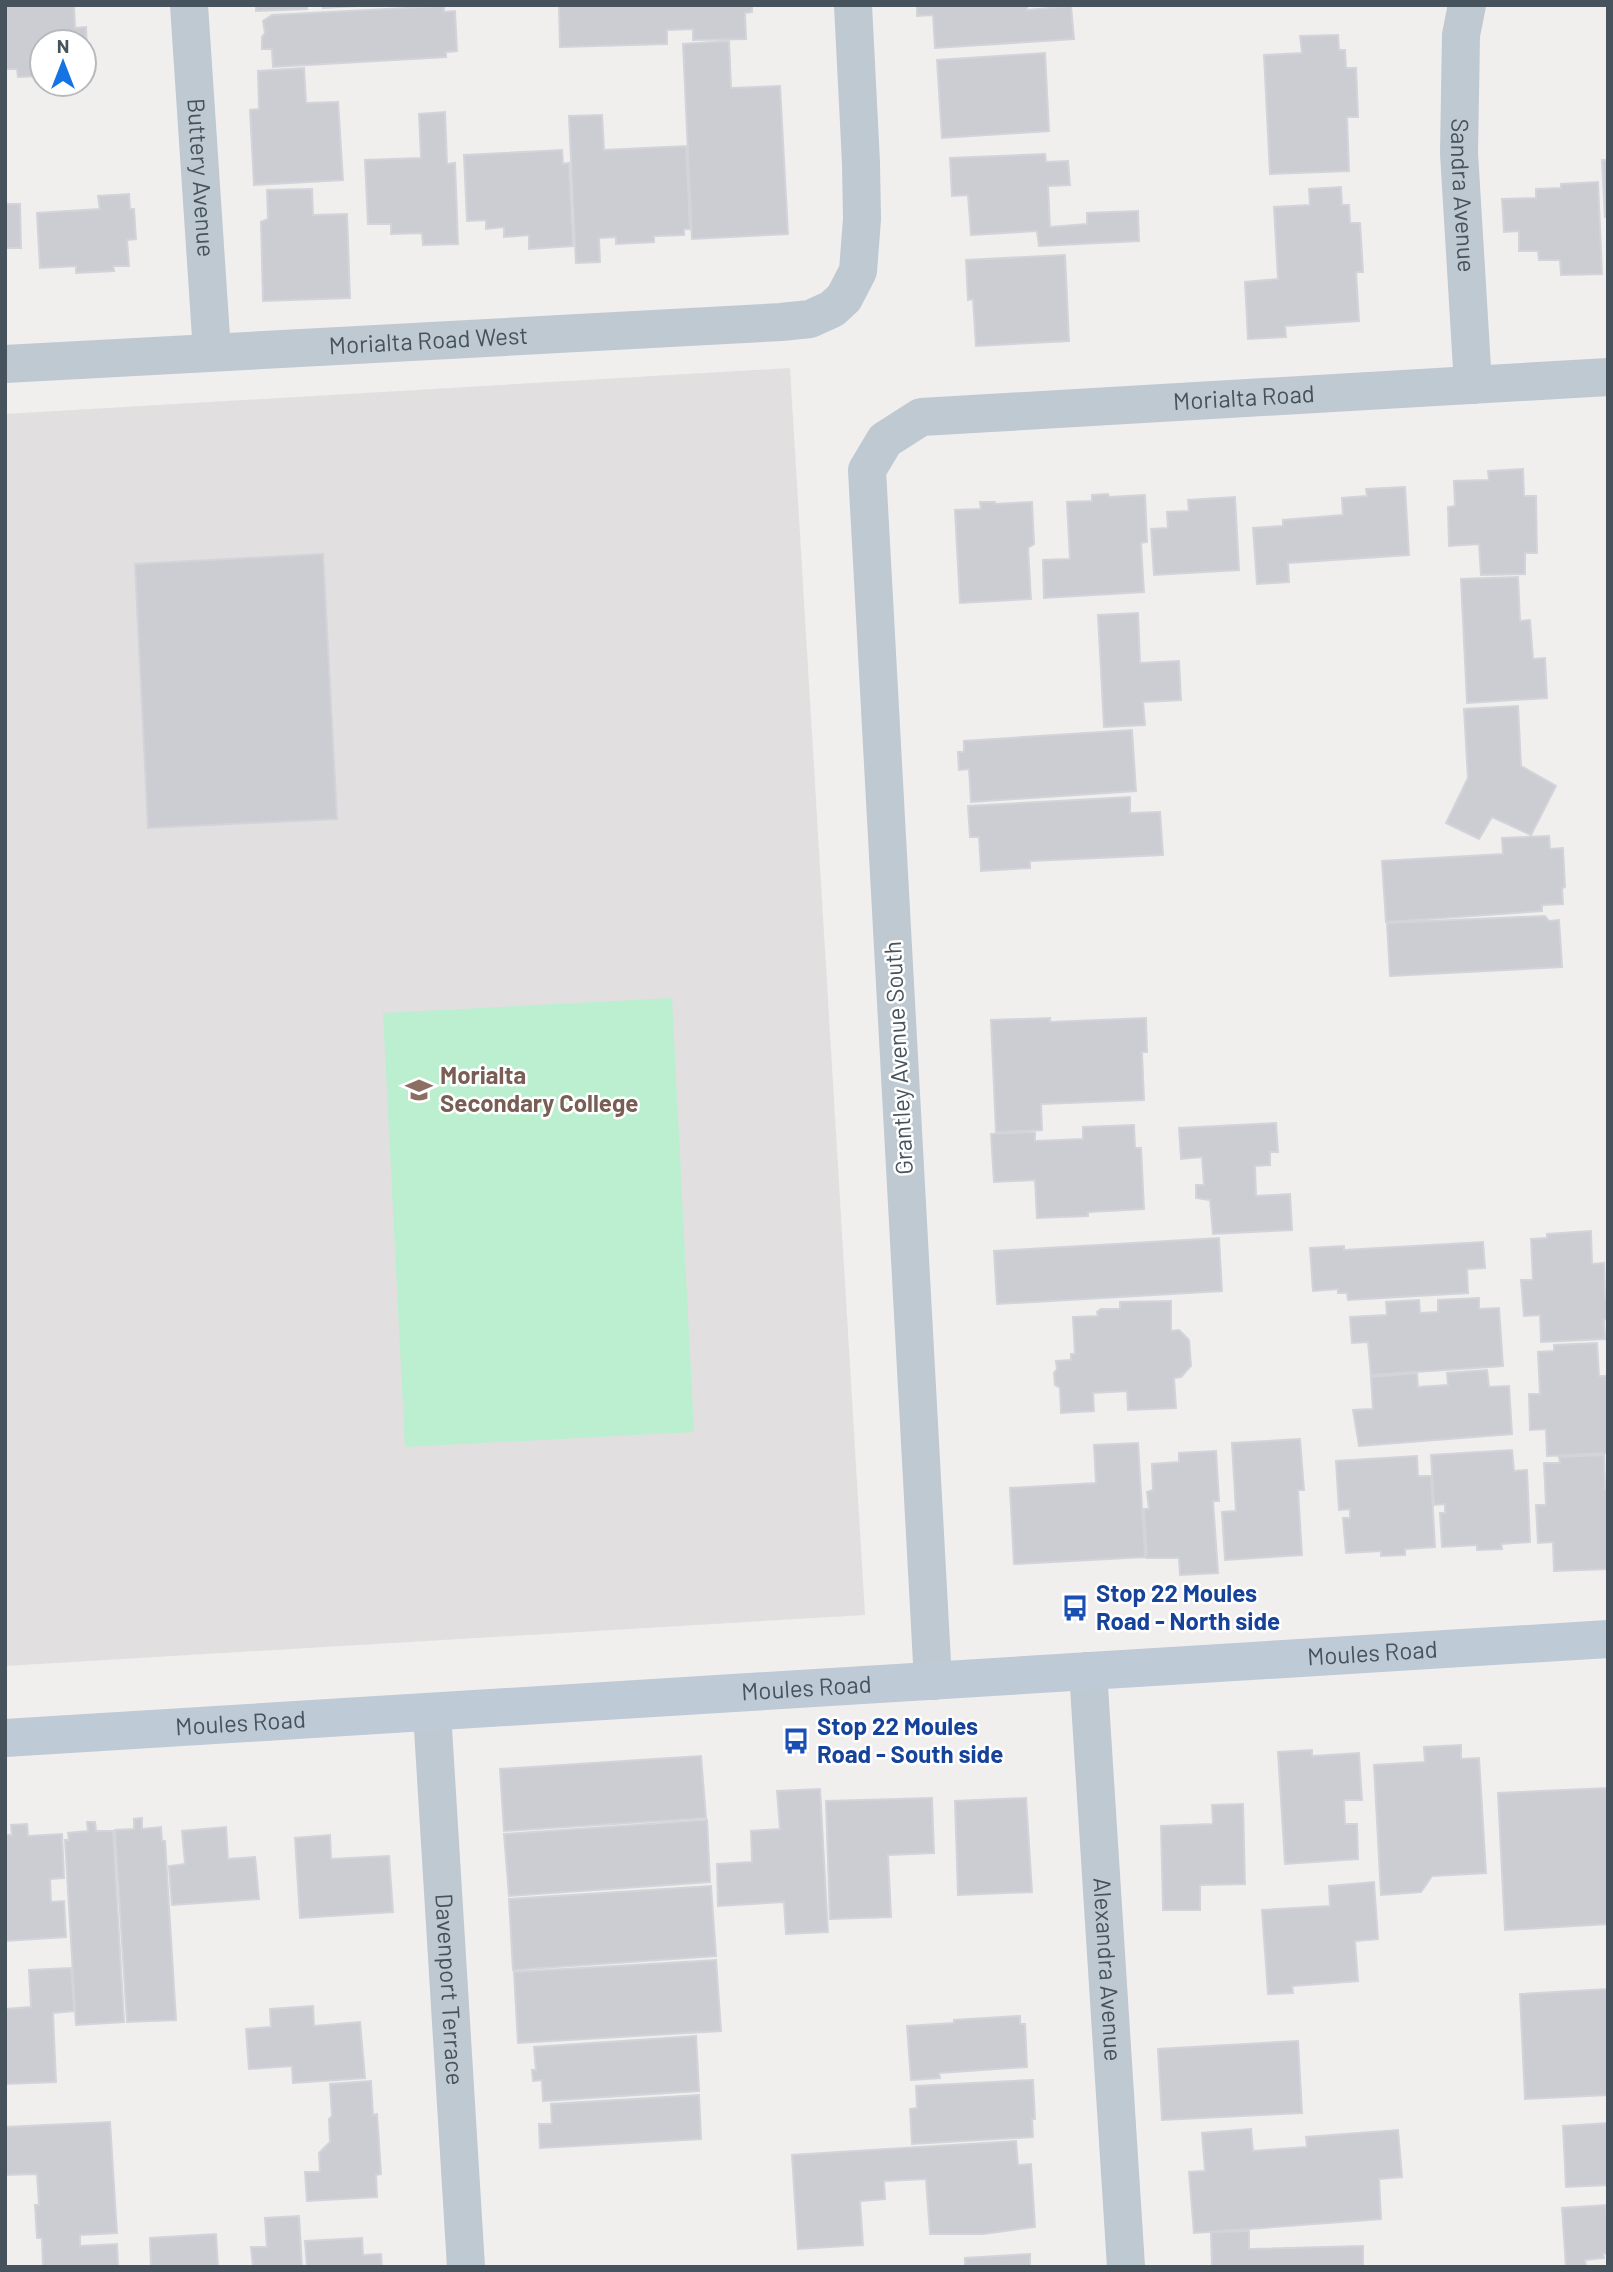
<svg xmlns="http://www.w3.org/2000/svg" width="1613" height="2272" font-family="Barlow,sans-serif">
	<style>
		.education { fill: #e2dfe0 }
		.green { fill: #bbefcf }
		.building { fill: #cbcdd3; stroke: #d2d4da; stroke-width: 2 }
		.lines { fill: none; stroke-linecap: round; stroke-linejoin: round }
		.minor { stroke: #bec9d1; stroke-width: 38 }
		.secondary { stroke: #becad6; stroke-width: 38 }
		.labels { text-anchor: middle; stroke-width: 5; stroke-linejoin: round; paint-order: stroke }
		.street-label { font-size: 24px; fill: #46525c; stroke: #fff }
		.education-label { font-size: 24px; font-weight: bold; fill: #785e54; stroke: #fff; text-anchor: start }
		.transit-label { font-size: 24px; font-weight: bold; fill: #164399; stroke: #fff; text-anchor: start }
	</style>
	<rect width="100%" height="100%" fill="#f1eeee"/>
	<path class="education" d="M790,368l75,1247 -860,51v-1252z"/>
	<path class="green" d="M672,998l22,434 -289,15 -22,-434z"/>
	<path class="building" d="M5,5h69l1,23 11,-1 2,47h-4v-32h-42v34l-24,1 -1,-8h-12z
		M256,5h51v4l-51,2z
		M323,5h50l-50,3z
		M559,5h193v7l-7,1 1,26 -53,1v-11l-26,1v14l-107,3z
		M917,5h110v5l44,-4 3,33 -139,9 -2,-33 -16,1z
		M444,6v6l11,-1 2,40 -11,1v5l-173,10 -1,-18h-10v-12l3,-4 -2,-12 9,-6z
		M1338,35l1,15h6l1,18h10l2,49h-11l2,54 -79,3 -6,-119 38,-2 -2,-17z
		M729,41l2,47 49,-2 8,148 -96,5 -9,-195z
		M1045,53l4,78 -107,7 -5,-78z
		M304,68l2,35 32,-1 5,78 -89,5 -4,-75 9,-1 -1,-38z
		M445,112l2,52 8,-1 3,81 -35,1 -1,-12 -31,1v-10h-23l-3,-64 56,-2 -2,-44z
		M602,115l2,35 82,-4 4,83h-6v6l-30,1v6l-38,2v-7l-17,1 1,24 -24,1 -7,-147z
		M562,150l1,14 6,-1 4,83 -44,3v-14l-25,2v-10l-18,2v-9l-19,1 -3,-66z
		M1045,154l1,8 22,-1 2,24 -22,1 2,41 37,-3v-11l51,-2 1,30 -100,5 -2,-15 -66,4 -3,-40 -16,1 -2,-38z
		M1602,160h6v57h-3z
		M1598,182l4,92 -41,1 -1,-15h-21l-1,-9h-19v-20l-15,1 -2,-33 34,-1v-9l25,-1v-4z
		M1341,187l1,18h7l1,18h10l3,49h-7l3,49 -74,5 1,11 -38,2 -3,-57 33,-3 -4,-72 36,-2 -1,-16z
		M312,189l1,26 34,-1 3,84 -87,3 -2,-79 7,-3 -1,-29z
		M129,194l1,15h4l2,30 -9,1 2,26h-16l1,5 -38,2v-7l-36,2 -3,-55 63,-4 -2,-13z
		M5,204h15l1,44h-16z
		M1065,255l4,86 -93,5 -3,-47 -5,1 -2,-40z
		M1523,469l1,27h12l1,57h-12v21l-44,1 -2,-31 -30,2 -1,-39 7,-1 -1,-25 35,-1 -1,-9z
		M1405,487l4,68 -121,8 1,19 -32,2 -4,-56 30,-2v-6l60,-5 -1,-17 25,-2 -1,-7z
		M1108,494l1,3 36,-2 2,47 -6,1 3,49 -100,6 -1,-38 27,-1 -3,-57 25,-1v-6z
		M1235,497l4,73 -85,5 -3,-46 17,-1 -1,-16 22,-1 -1,-11z
		M980,502h15v2l37,-2 2,42 -6,4 3,51 -71,4 -5,-93 26,-1z
		M323,554l14,265 -189,9 -13,-264z
		M1518,577l2,44 10,-1 3,39 12,-1 2,40 -80,5 -6,-124z
		M1138,613l2,50 39,-2 2,39 -38,2 2,23 -41,2 -6,-112z
		M1518,706l3,60 35,20 -25,49 -39,-18 -13,22 -33,-16 22,-45 -4,-69z
		M1132,730l4,61 -165,11 -2,-33 -10,1 -1,-18h6v-11z
		M1130,797v16l30,-1 3,43 -133,6v7l-49,3 -2,-34h-9l-2,-31z
		M1549,836l1,13 13,-1 2,39 -3,1 1,16 -21,1v6l-156,11 -4,-61 121,-7 -1,-16z
		M1545,916l4,5 10,-1 3,47 -172,9 -3,-53z
		M1050,1018v4l96,-4 1,34h-5l2,48 -103,4 1,26 -46,2 -5,-112z
		M1276,1123l2,29h-8v13l-15,1 1,30 34,-2 2,36 -79,4 -3,-34 -14,-2v-13h8l-2,-28 -21,2 -2,-31z
		M1134,1125l1,23h6l3,61 -56,3v4l-51,2 -2,-38 -41,2 -3,-48 44,-2v9l48,-2v-12z
		M1591,1231l1,33 12,-1 1,35 3,-1v22l-4,1 1,19 -64,3 -1,-27 -16,1 -3,-36h12l-2,-41 16,-1v-4z
		M1219,1238l3,53 -225,13 -3,-53z
		M1483,1242l2,26 -18,1 1,24 -120,7 -1,-7h-9v-4l-25,2 -3,-43 34,-2v4z
		M1479,1298v11l20,-1 4,58 -132,9 -3,-33 -16,1 -2,-26 37,-2 -1,-13 33,-2 1,13 18,-1v-12z
		M1171,1301v30l8,-1 10,10 2,26 -10,11 -7,1 2,30 -48,2 -1,-19 -34,2 1,18 -33,2 -1,-25 -5,-3 -1,-12 3,-4 -1,-8 15,-1v-6h4l-2,-37 25,-1 -1,-4 4,-3h19v-7z
		M1597,1343l2,33h9v77l-61,3 -1,-27 -16,1 -1,-36h11l-2,-42 16,-1v-6z
		M1487,1370l2,17 20,-1 3,48 -153,12 -6,-36 20,-1 -2,-32 46,-4 1,14 30,-2 -1,-12z
		M1300,1439l4,51h-6l4,65 -77,5 -3,-48 14,-1 -4,-68z
		M1138,1443l7,114 -131,7 -4,-76 86,-5 -2,-38z
		M1512,1450l2,21 13,-1 3,72 -29,2 1,5 -25,1v-5l-35,2 -2,-34h5v-9l-11,1 -3,-50z
		M1216,1451l3,50h-6l5,72 -38,2 -1,-17h-32l-3,-49h5l-2,-17 6,-2 -1,-26 27,-2v-9z
		M1604,1455l1,34h3v80l-54,2 -1,-29 -15,1 -2,-38h10l-2,-42h16l-1,-6z
		M1417,1456l1,20h13l4,71 -30,2v6l-24,1v-5l-35,2 -3,-35h7v-9l-11,1 -3,-49z
		M1461,1745v14l18,-1 7,115 -54,3 -11,16 -40,3 -7,-130 51,-3 -1,-15z
		M1312,1750v6l47,-3 3,47h-18l1,24h12l1,35 -73,5 -7,-112z
		M701,1756l5,62 -202,13 -4,-62z
		M1608,1788v136l-103,6 -7,-137z
		M820,1789l8,143 -42,2 -2,-32 -66,4 -1,-42 35,-2 -1,-31 29,-2 -3,-38z
		M932,1798l2,55 -46,2 3,62 -61,2 -4,-118z
		M1026,1798l6,94 -74,3 -3,-94z
		M1243,1804l2,80 -45,1v25h-37l-2,-84 52,-2 -1,-19z
		M142,1818v11l19,-2 1,14h3l11,179 -49,2 -12,-192 19,-1v-10z
		M707,1820l3,62 -201,14 -5,-62z
		M87,1822h8l1,9h17l11,191 -48,3 -11,-185h4l-1,-7 20,-2z
		M27,1824l1,12 34,-2 2,44 -14,1 1,23 13,-1 2,36 -61,4v-106h7l-1,-10z
		M226,1827l2,32 27,-2 4,42 -87,6 -3,-39 16,-2 -3,-33z
		M330,1835l1,24 58,-3 4,56 -93,6 -5,-80z
		M1374,1882l4,57 -23,2 3,40 -66,5 1,7 -25,1 -6,-84 68,-4 -1,-20z
		M711,1886l5,70 -203,14 -4,-71z
		M716,1960l5,71 -203,12 -4,-71z
		M71,1968l3,43 -21,2 3,69 -51,2v-75l26,-2 -2,-37z
		M1608,1989v106l-83,4 -5,-105z
		M313,2006l1,20 46,-4 5,56 -72,5 -1,-17 -43,3 -3,-40 25,-2 -1,-18z
		M1020,2016v8h5l2,43 -88,6 1,5 -29,2 -4,-54 47,-3v-3z
		M696,2036l3,55 -156,10 -1,-21 -9,1 -1,-11h4l-2,-23z
		M1298,2041l4,72 -140,7 -4,-71z
		M1033,2080l2,39h-3l1,18 -121,7 -2,-35 7,-1 -1,-22z
		M371,2081l2,34 4,-1 4,60 -5,1 1,22 -70,4 -2,-29h15l-1,-19 11,-11 -1,-23 3,-3 -2,-32z
		M699,2095l2,44 -161,9 -1,-24h13l-1,-20z
		M110,2122l7,111 -37,2v11l37,-2 1,23h-75l-1,-29h-5l-2,-33h4l-2,-31 -32,1v-48z
		M1608,2123v62l-42,2 -3,-61z
		M1251,2129l2,22 54,-4 -1,-10 92,-7 4,47 -23,2 2,40 -187,14 -5,-61 16,-1 -3,-38z
		M1016,2141l2,24 13,-1 4,63 -52,7h-53l-4,-55 -42,2 1,18 -25,2 3,44 -65,4 -6,-94z
		M1606,2205l2,48 -5,1 1,4 -19,2 1,6 -20,1 -4,-59z
		M299,2216l3,51h-49l-2,-20h16l-2,-29z
		M1249,2231v18l114,-3v21h-151l-1,-35z
		M216,2234l2,33h-67l-1,-29z
		M362,2238l1,17 18,-1 1,13h-75l-2,-26z
		M1030,2254v13h-65v-9z"/>
	<g class="lines">
		<g class="minor">
			<path id="s1" d="M189,5l23,347"/>
			<path id="s2" d="M1467,5l-6,30 -2,118 14,232"/>
			<path id="s3" d="M5,364l776,-42 29,-3 22,-10 12,-11 14,-27 4,-52 -1,-56 -8,-158"/>
			<path id="s4" d="M1088,1671l38,596"/>
			<path id="s5" d="M933,1681l-66,-1211 18,-30 36,-23 687,-40"/>
			<path id="s6" d="M432,1712l34,555"/>
		</g>
		<path class="secondary" id="s7" d="M5,1738l1603,-99"/>
	</g>
	<defs>
		<g id="school-bare" transform="scale(2.1)"><path d="M0-5L7-2L0 1L-7-2ZM-4 1L0 2.5L4 1V4Q0 6-4 4Z" fill="#8d6e63" stroke="#fff" stroke-width="2.5" paint-order="stroke"/></g>
		<g id="bus-bare" transform="scale(2.1)"><path d="M-5-6H5V4H4V6H2V4H-2V6H-4V4H-5ZM-3.5-4V0h7V-4ZM-3.5 1.2v1.5H-2V1.2ZM2 1.2v1.5H3.5V1.2Z" fill="#1a4fb4" stroke="#fff" stroke-width="2.5" paint-order="stroke"/></g>
	</defs>
	<g fill-rule="evenodd">
		<use href="#school-bare" x="419" y="1090"/>
		<use href="#bus-bare" x="1075" y="1608"/>
		<use href="#bus-bare" x="796" y="1741"/>
	</g>
	<g class="labels">
		<g class="street-label">
			<text dy="8" stroke="none"><textPath href="#s1" startOffset="173">Buttery Avenue</textPath></text>
			<text dy="8" stroke="none"><textPath href="#s2" startOffset="191">Sandra Avenue</textPath></text>
			<text dy="8" stroke="none"><textPath href="#s3" startOffset="424">Morialta Road West</textPath></text>
			<text dy="8" stroke="none"><textPath href="#s5" startOffset="1614">Morialta Road</textPath></text>
			<text transform="translate(899 1058) rotate(-93)" y="8">Grantley Avenue South</text>
			<text dy="8" stroke="none"><textPath href="#s7" startOffset="1370">Moules Road</textPath></text>
			<text dy="8" stroke="none"><textPath href="#s7" startOffset="803">Moules Road</textPath></text>
			<text dy="8" stroke="none"><textPath href="#s7" startOffset="236">Moules Road</textPath></text>
			<text dy="8" stroke="none"><textPath href="#s4" startOffset="299">Alexandra Avenue</textPath></text>
			<text dy="8" stroke="none"><textPath href="#s6" startOffset="278">Davenport Terrace</textPath></text>
		</g>
		<g class="education-label">
			<text x="440" y="1084">Morialta<tspan x="440" dy="28">Secondary College</tspan></text>
		</g>
		<g class="transit-label">
			<text x="1096" y="1602">Stop 22 Moules<tspan x="1096" dy="28">Road - North side</tspan></text>
			<text x="817" y="1735">Stop 22 Moules<tspan x="817" dy="28">Road - South side</tspan></text>
		</g>
	</g>
	<rect width="1613" height="2272" fill="none" stroke="#46525c" stroke-width="14"/>
	<g transform="translate(63 63)"><circle r="33" fill="#ffffff" stroke="#b5babe" stroke-width="2"/>
	<path d="M0-5L12 26L0 18L-12 26Z" fill="#1673e3"/>
	<text y="-10" font-size="19" font-weight="bold" text-anchor="middle" fill="#46525c">N</text>
	</g>
</svg>
